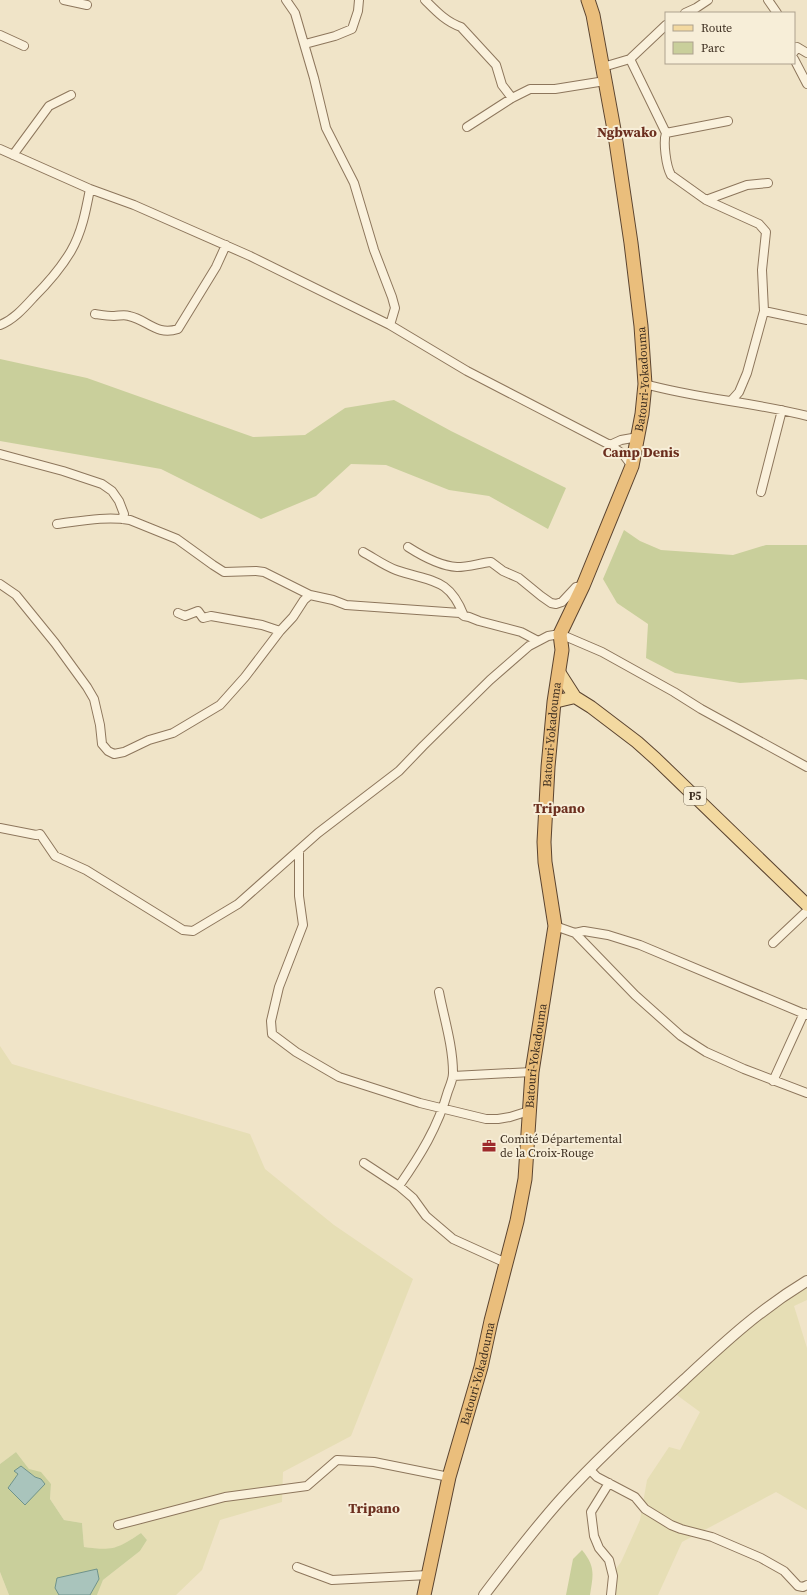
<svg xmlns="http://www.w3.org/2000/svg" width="807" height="1595" font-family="'Source Serif 4',serif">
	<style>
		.farmland { fill: #e6deb5 }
		.green { fill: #c9cf9b; fill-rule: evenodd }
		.water { fill: #a9c4bc; stroke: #6f938a }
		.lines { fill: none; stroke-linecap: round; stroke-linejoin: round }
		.minor-casing { stroke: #8d765c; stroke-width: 10 }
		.tertiary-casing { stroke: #8d765c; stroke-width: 12 }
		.primary-casing { stroke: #5b4430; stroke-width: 14 }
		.trunk-casing { stroke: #5b4430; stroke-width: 15 }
		.minor { stroke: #faf1dc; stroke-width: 8 }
		.tertiary { stroke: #faf1dc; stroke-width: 10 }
		.primary { stroke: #f3d9a0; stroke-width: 12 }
		.trunk { stroke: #eabe7c; stroke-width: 13 }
		.labels { text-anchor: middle; stroke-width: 4; stroke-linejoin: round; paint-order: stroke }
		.shield { fill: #f7eed8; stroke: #756857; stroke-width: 1 }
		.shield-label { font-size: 11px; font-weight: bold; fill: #3d2e20 }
		.street-label { font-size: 12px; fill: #3d2e20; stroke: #f7eed8 }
		.poi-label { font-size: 12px; fill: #3d2e20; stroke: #f7eed8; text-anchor: start }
		.quarter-label { font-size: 14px; font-weight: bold; fill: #6b2e1e; stroke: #f7eed8 }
	</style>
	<rect width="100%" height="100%" fill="#f0e4c8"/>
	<path class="farmland" d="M0,1046l12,18 238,70 15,35 69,56 79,54 -62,157 -68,36 -1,30 -62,18 -18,50 -26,25h-79l6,-15 37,-29 7,-11 -6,-7 -20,13 -16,4 -21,-3 -2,-24 -18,-3 -14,-21 1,-15 -22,-15 -13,-17 -16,12z
		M807,1275v25l-13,6 13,42v162l-31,-18 -94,50 -24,53h-45v-22l8,-11 19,-42 7,-40 22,-33 11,3 20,-38 -26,-19 53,-51z
		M0,1572l9,23h-9z"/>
	<path class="green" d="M0,359l87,19 166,59 52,-2 40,-27 49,-8 57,31 115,57 -18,41 -59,-33 -40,-6 -63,-25 -35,-1 -35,32 -55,23 -100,-50 -161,-28z
		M624,530l16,11 21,9 72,5 33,-10h41v135l-5,-1 -62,4 -65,-10 -29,-15 2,-34 -31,-21 -14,-24z
		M16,1452l13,17 12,3 10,12 -1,15 14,21 18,3 2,24c29,4 33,2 57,-14l6,7 -7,11 -37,29 -6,15h-7l9,-16 -2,-9 -40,8 2,17h-50l-9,-23v-108zM21,1466l14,11 6,2 -30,5 7,-10z
		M582,1550c14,17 11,25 8,45h-24l7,-36z"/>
	<path class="water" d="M21,1466l14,11 6,2 4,5 -20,21 -17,-17 10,-14 -4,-3z
		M97,1569l2,10 -9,16h-31l-4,-7 2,-10z"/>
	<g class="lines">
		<g class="minor-casing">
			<path id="minor" d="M64,0l23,5
				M286,0l9,13 19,65 12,50 28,55 20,67 18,47 3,11 -5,17
				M425,0c11,11 21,22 36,27l35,38 6,20 10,13
				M768,0l9,13
				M685,13l11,-5 12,-8
				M0,35l24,11
				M305,44l30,-8 17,-7 6,-18 1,-11
				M794,52l3,-5 10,6
				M630,59l36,-34
				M794,59l13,25
				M603,67l27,-8 36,74
				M728,121l-62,12c-3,9 0,33 5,42l35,25 53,24 7,8 -4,38 2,41 -17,62 -8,19 -8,9
				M467,127l45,-29 18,-9h25l50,-8
				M0,149l90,40 44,16 116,51 140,69 77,46 143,74 13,9 9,12
				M13,155l36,-49 22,-11
				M706,200l41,-15 21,-2
				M764,311l43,9
				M95,314c7,1 13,2 19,2 5,0 10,-2 15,0 19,4 27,20 49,13l38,-62 10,-22
				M0,325c13,-5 23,-16 33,-27 14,-14 28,-30 38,-47 11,-19 15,-41 19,-62
				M645,384c53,15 108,18 162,32
				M610,445l11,-5 17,-3
				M0,454l63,17 39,13 10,7 7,10 5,13 -2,5
				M761,492l21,-82
				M57,524c24,-3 49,-8 73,-4l47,19 36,26 11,7 32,-1 8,1 46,23 23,5 13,5 114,8 4,3
				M408,547c14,9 32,19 49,20 12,0 23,-4 34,-5l12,9 16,7 22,18 10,7 5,1 6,-2 14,-15 7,-1
				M363,552c11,6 22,14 33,18 35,12 53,7 68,46l5,1 10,4 42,11 17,9
				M0,584l16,11 39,48 32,44 7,12 6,26 2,19 6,7 6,3 10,-2 25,-12 24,-7 47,-28 25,-28 35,-46
				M178,613l7,3 13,-5 5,7 8,-2 51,9 18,6 13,-14 11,-17 6,-5
				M0,828l36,7 4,-1 15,22 31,14 97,60 10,1 45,-27 80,-71 81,-62 24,-25 67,-66 39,-34 19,-10 12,-2 42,18 72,40 27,17 106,58
				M299,851v45l4,29 -24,62 -8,34 1,13 24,18 43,25 81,26 66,16h12l12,-2 19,-6
				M555,926l20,7 60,62 46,41 25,16 38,17 63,24
				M575,933l9,-2 24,4 32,10 167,70
				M773,943l34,-32
				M453,1076l79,-4
				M773,1081l31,-68
				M364,1163l35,23 14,12 13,18 27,23 53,24
				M399,1186c21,-30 39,-59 49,-95 2,-5 5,-12 5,-18 0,-27 -9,-55 -14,-81
				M590,1470l7,7 38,20 10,12 26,16 10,4 31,8 49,21 23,13 14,15 5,1 4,-2
				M609,1483l-18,29 3,24 5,12 10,12 4,16 -2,19
				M118,1525l107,-28 82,-11 30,-26 37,2 75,15
				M297,1567l35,13 96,-5"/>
		</g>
		<g class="tertiary-casing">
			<path id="tertiary" d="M484,1595c25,-33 50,-66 78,-97 38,-42 81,-80 122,-118 41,-38 75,-70 123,-99"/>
		</g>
		<g class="primary-casing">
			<path id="primary" d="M559,672l16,25 16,10 46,35 19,17 151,146
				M554,702l21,-5"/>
		</g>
		<g class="trunk-casing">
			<g id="trunk">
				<path id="s1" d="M424,1595l25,-118 32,-110 10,-46 26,-100 8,-42 7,-107 23,-146 -10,-64 -1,-20 4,-75 6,-65 8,-52 -2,-16 23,-48 49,-120 10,-52 3,-30 -4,-58 -10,-83 -16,-108 -22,-120 -5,-15"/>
			</g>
		</g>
		<use href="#minor" class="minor"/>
		<use href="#tertiary" class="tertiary"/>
		<use href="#primary" class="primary"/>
		<use href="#trunk" class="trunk"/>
	</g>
	<defs>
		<g id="office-bare" transform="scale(1.08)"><path d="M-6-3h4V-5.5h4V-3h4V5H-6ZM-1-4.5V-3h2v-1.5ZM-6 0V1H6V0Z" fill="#9e2a2b" stroke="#f7eed8" stroke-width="2.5" paint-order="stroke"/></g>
	</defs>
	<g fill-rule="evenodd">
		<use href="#office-bare" x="489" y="1146"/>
	</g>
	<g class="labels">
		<rect class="shield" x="684" y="787" width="22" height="18" rx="3"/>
		<g class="shield-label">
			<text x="695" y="800">P5</text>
		</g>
		<g class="street-label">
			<text dy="4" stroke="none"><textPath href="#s1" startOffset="1248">Batouri-Yokadouma</textPath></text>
			<text dy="4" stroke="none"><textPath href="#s1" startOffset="876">Batouri-Yokadouma</textPath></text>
			<text dy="4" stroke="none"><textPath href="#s1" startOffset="552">Batouri-Yokadouma</textPath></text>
			<text dy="4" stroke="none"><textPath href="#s1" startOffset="228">Batouri-Yokadouma</textPath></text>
		</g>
		<g class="poi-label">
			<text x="500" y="1143">Comité Départemental<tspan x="500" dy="14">de la Croix-Rouge</tspan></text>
		</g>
		<g class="quarter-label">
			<text x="627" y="137">Ngbwako</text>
			<text x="641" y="457">Camp Denis</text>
			<text x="559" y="813">Tripano</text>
			<text x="374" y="1513">Tripano</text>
		</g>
	</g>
	<rect x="665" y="12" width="130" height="52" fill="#f7eed8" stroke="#ada18e"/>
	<rect x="673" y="25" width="20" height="6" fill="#f3d9a0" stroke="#ada18e"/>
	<text x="701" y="32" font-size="12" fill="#3d2e20">Route</text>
	<rect x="673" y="42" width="20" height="12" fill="#c9cf9b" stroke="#ada18e"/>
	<text x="701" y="52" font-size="12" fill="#3d2e20">Parc</text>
</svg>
